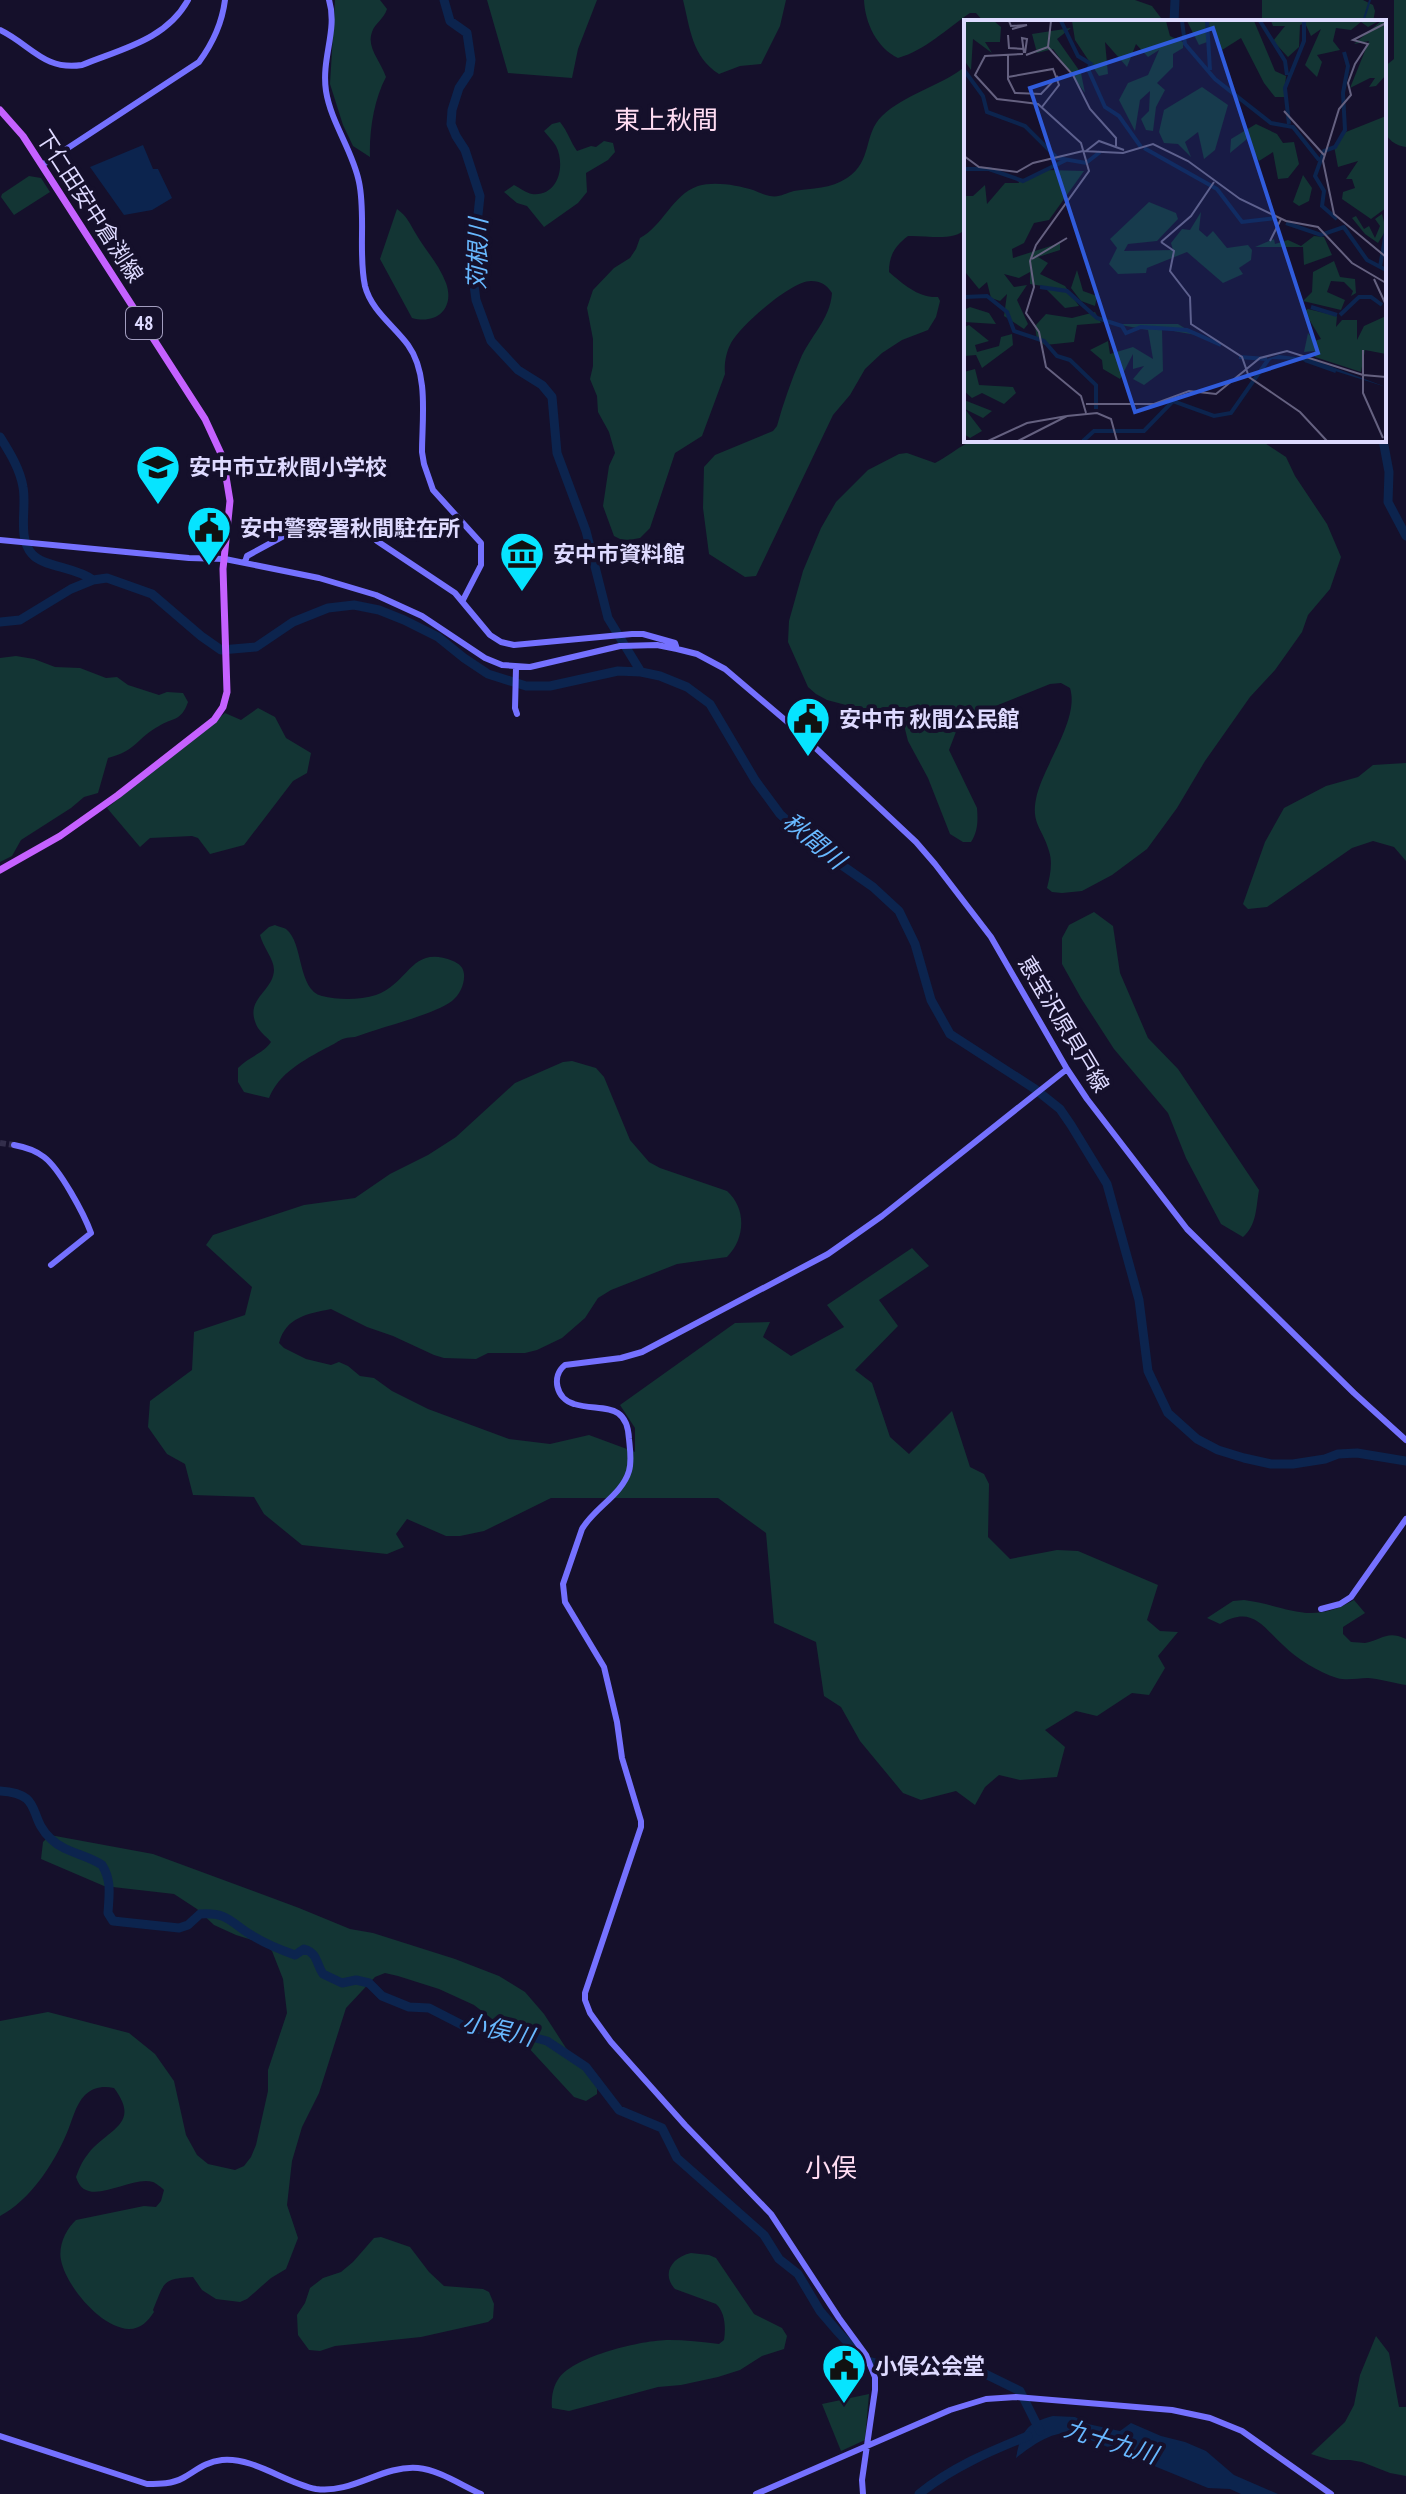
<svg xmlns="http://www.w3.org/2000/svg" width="1406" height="2494" font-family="'PT Sans Narrow','Noto Sans JP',sans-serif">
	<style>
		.green { fill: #133534 }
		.water { fill: #0c244e }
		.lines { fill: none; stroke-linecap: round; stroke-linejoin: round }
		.stream { stroke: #0c244e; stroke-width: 2 }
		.river { stroke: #0c244e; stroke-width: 9 }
		.secondary-tunnel { stroke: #332e4b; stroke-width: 6; stroke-dasharray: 6 3; stroke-linecap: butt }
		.secondary { stroke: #7571ff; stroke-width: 6 }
		.primary { stroke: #c561ff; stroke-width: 7 }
		.labels { text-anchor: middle; stroke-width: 8; stroke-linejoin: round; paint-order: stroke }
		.shield { fill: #15102b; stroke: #a29dbf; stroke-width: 2 }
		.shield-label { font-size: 20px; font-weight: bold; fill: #dedaff }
		.street-label { font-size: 22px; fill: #dedaff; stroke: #15102b }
		.poi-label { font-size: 22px; font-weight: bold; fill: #dedaff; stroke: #15102b; text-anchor: start }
		.water-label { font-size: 24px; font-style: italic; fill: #68b8ff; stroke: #15102b }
		.quarter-label { font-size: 26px; fill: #ffdcf2; stroke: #15102b }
		.inset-river { fill: none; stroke: #0c244e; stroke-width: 4 }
		.inset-road { fill: none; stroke: #656180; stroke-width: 2 }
		.view { fill: #305cdc; fill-opacity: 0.15; stroke: #305cdc; stroke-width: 4 }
		.inset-edge { fill: none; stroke: #dedaff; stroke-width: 4 }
	</style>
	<rect width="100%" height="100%" fill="#15102b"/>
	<path class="green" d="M335,0h45l7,9c-3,10 -12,14 -15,23 -6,15 9,30 14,45 -12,22 -17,55 -16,80l-17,-11 -10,-21 -13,-41z
		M487,0h110l-19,49 -6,29 -64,-5z
		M683,0h103l-6,26 -19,38 -21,2 -21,8c-27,-17 -29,-46 -36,-74z
		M864,0h271l17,6 12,16h-180l-8,-9h-6c-24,16 -44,37 -72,45 -21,-10 -33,-35 -34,-58z
		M1262,0h101l10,5 2,6 -2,11h-111z
		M1394,0h12v147c-10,-1 -20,-8 -22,-18v-62l10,-8z
		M966,66v163c-14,13 -39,6 -58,7 -13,10 -19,19 -19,36 14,12 29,26 49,25l2,4 -4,16 -8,13 -26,10 -20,13 -17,16 -15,26 -17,20 -77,161 -11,1 -36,-23 -6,-46 1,-41 11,-12 58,-24 4,-5c6,-22 14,-45 23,-66 10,-24 30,-40 32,-67 -5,-8 -11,-12 -21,-12 -20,0 -71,45 -80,62 -5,9 -7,21 -6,31l-23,62 -27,17 -25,75 -10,10 -11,2 -9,-1 -6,-3 -11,-30 6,-40 6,-13 -6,-21 -11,-20 -1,-16 -7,-17 3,-13v-27l-6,-31 6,-18 21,-22 16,-10 6,-9 4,-11c23,-12 32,-43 58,-52 16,-5 39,-1 55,4 5,2 11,5 17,6 9,2 16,-3 24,-5 18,-3 37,-2 53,-13 26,-17 16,-44 35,-62 23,-22 59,-30 84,-50z
		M560,122c8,10 10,19 17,29l14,-5 5,1 8,-6 9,2 2,9 -7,8 -22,13 1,19 -9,11 -34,24 -17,-21 -10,-3 -13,-11 10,-7c6,3 12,8 18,9 26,3 34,-28 24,-48 -3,-5 -8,-10 -12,-15l8,-7z
		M29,176l12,2 9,14 -36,23 -13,-18 1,-3z
		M397,209c11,8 12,14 19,25 9,16 23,30 30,49 9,25 -9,42 -34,35l-32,-59z
		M974,440c17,0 35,4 51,0h235l26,17 9,19 32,48 14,33 -11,32 -22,26 -6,17 -27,38 -25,27 -45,64 -28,47 -30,41 -35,26 -30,16 -20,2 -10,-1 -5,-4c3,-12 6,-25 2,-37 -6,-22 -18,-27 -13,-52 6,-32 44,-79 34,-111l-9,-5 -11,1 -72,29 -19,11 -10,26 28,58c1,12 1,24 -6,34h-8l-13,-8 -22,-56 -20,-37 -4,-16 -6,-5 -18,-6 -53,-14 -11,-6 -8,-7 -20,-45 1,-21 14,-50 18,-43 15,-26 32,-32 31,-16 8,-1 28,10c14,-7 24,-17 39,-23z
		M16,656l18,3 21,8 25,1 26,10 11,-1 11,8 31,10 8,-3 16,1 5,9c-7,20 -15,15 -29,24 -22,12 -23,25 -51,32l-10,35 -14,4 -13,11 -50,32 -9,16 -12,6v-204z
		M258,708l17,9 11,21 25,15 -4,20 -14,8 -49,64 -34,9 -12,-16 -6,-2 -42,2 -10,9 -33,-39 118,-95 16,7z
		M1406,763v98l-12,-14 -21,-6 -21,7 -85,59 -19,2 -5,-5 22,-62 19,-34 42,-22 32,-9 15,-12z
		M1094,912l19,14 7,47 28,65 30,31 81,121c-3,17 -2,35 -16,47l-22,-13 -35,-66 -18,-45 -54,-64 -33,-51 -19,-34v-26l7,-13z
		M275,925c2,1 9,3 11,4 18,14 11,61 36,67 16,4 38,4 54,-1 34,-12 35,-51 77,-34 6,3 10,5 11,13 1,9 -4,21 -12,27 -19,14 -71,26 -97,36 -17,1 -15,5 -29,11 -22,12 -47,25 -57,50l-25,-6 -6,-10v-14c9,-10 26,-15 33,-26 -4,-5 -9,-8 -13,-14 -16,-29 15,-35 16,-58 0,-11 -11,-23 -14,-35l9,-8z
		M572,1061l24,7 8,9 26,63 19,22 11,6 67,23c20,18 18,48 0,66l-50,7 -66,26 -13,8 -13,20 -23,20 -25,12 -12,3h-37l-12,6 -32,-1 -10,-3 -41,-19 -26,-9 -36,-18c-24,5 -45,8 -52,34l5,5 22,11 25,6 8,-3 9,4 12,10 14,2 18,13 36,18 81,30 41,5 39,-9 46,17v-24l-15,-23 115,-82 35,-1 -7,15 28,19 53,-29 -17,-22 85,-57 17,18 -50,34 19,26 -43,44 17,13 18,54 19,17 43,-43 18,56 14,7 5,10 -1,53 22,22 47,-9 21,1 80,34 -11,35 13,11 18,1 -20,24 7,12 -16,27 -17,-2 -35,23 -21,-5 -31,19 20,17 -8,30 -37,3 -21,-5 -14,12 -10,18 -19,-14 -35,9 -18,-7 -43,-52 -19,-34 -17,-11 -8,-54 -42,-19 -8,-90 -48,-35h-167l-67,33 -24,5h-14l-39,-17 -11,15 8,13 -17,7 -85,-9 -38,-31 -10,-17 -61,-2 -8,-31 -18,-10 -19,-27 2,-26 42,-31 2,-38 51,-17 7,-28 -46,-42 7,-10 91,-30 51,-7 35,-24 38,-19 28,-18 59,-54 48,-21z
		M1244,1600c45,6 65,26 110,0l11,13 -22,14v7l8,8c5,0 10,1 14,1 18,-3 21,-13 41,-4v46c-12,-2 -25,-6 -38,-7 -11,0 -20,3 -31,0 -19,-6 -40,-19 -54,-33 -21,-19 -31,-40 -63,-21l-13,-6 26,-17z
		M50,1835l103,19 146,54 51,21 23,4 82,26 44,17 26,16 19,22 22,34 26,31 5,8v7l-11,7 -12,-4 -48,-52 -52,-40 -35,-16 -41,-13 -13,-3 -10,4 -29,31 -27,85 -17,34 -10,34 -5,44 11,33 -12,31 -15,9 -24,21 -7,3 -24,-3 -14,-9 -9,-13c-31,2 -28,4 -40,33l1,2c-6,9 -13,17 -25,17 -28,-1 -63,-43 -68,-69 -3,-14 5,-31 15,-40l68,-14 12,1 5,-6 3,-11c-2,-2 -8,-7 -11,-8 -24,-7 -67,29 -77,-5 3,-8 6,-16 12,-23 19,-25 54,-29 26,-66 -11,-2 -20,-1 -29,7 -10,10 -13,27 -19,40 -13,30 -36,65 -66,81v-195l48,-9 81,21 26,21 19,27 12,54 11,20 11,9 27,6 9,-4 7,-9 5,-12 12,-54v-21l19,-57 -4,-34 -11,-28 -7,-7 -29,-9 -22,-10 -17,-16 -23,-15 -70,-8 -63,-27 2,-17z
		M381,2237l29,10 19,25 15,14 39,3 6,3 5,12 -1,14 -5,4 -67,15 -86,9 -15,5 -11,-1 -11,-15 -1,-20 8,-12 5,-15 13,-10 18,-6 12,-10 21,-24z
		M691,2253l18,2 7,3 38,56 28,14 5,8 -3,13 -22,7 -22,14 -22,7 -37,8 -23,2 -89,24 -17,-3c-1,-10 1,-22 7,-30 16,-22 83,-38 110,-38 16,0 34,2 50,4l5,-4c2,-13 1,-28 -8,-36l-41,-15c-14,-15 -3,-32 16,-36z
		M1376,2336l13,17 10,54h7v69l-16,-3 -28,-11 -12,-2h-20l-19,-6 34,-32 9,-17 6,-30z
		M869,2394l-4,46 -24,11 -19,-47z"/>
	<path class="water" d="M143,145l10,24h5l14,29 -20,12 -28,5 -34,-48z
		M1053,2416l22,1 13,7 32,7 11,-8 30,13 24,6 21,9 28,24 44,19h-37l-11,-5 -22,-1 -137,-56c-22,1 -38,13 -55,26 5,-26 10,-35 37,-42z"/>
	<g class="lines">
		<path class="stream" d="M1363,22l7,-22"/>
		<path class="river" d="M444,0l6,21 17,12 4,27 -2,13 -10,15 -7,22 -1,14 5,12 9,14 15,46 -8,74 4,30 15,41 27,29 24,15 10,12 5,56 29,78 22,87 33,54
			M1174,22l1,-22
			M0,437c10,16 20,32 23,50 4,21 -6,50 9,67 11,13 44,13 61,26
			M1383,440l6,32 -1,30 18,34
			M0,622l20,-2 51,-31 22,-9 14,-2 45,16 49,42 20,14 35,-3 37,-25 35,-14 26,-3 25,5 25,10 34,17 26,21 24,16 38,12h24l68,-15 23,1 19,4 27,11 23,17 45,76 25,34 33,31 60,42 26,24 16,33 16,56 19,34 85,55 25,20 11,16 36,59 32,116 9,71 20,42 29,26 21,11 26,8 27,6h22l32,-5 13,-5 19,-1 49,8
			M0,1791c45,3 26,25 51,48 14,14 35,15 51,26 10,16 7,30 6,48l5,8 66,7 9,-3 12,-11c30,-2 31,10 53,22 13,8 28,14 42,19l9,-6c14,4 12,15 19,25l19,9 14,-3 13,3 13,13 27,11 20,1 41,21 20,1 24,9 18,-2 15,4 39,26 33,43 43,18 15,30 87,77 15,24 19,15 22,37 18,21 26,28 12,3 97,5 47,23 20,40
			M919,2494c32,-26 71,-43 109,-58"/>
		<path class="secondary-tunnel" d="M0,1143l14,2"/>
		<path class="secondary" d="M329,0c9,30 -8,58 -3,91 5,32 27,60 33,91 7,33 -1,73 6,104 6,24 29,40 43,59 21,29 14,74 14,107l2,12 9,26 48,53v22l-18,35
			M0,30c31,15 44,41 82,35 39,-16 84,-25 106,-65
			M42,165l157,-103c14,-19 23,-38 26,-62
			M0,540l189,18 36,1 94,19 57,17 46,21 63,42 17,7 28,2 90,-21 37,-1 20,4 20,5 28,15 66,56 125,117 19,22 56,73 76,132 20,30 100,130 167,164 52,47
			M245,562l2,-6 44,-24 13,-4 53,-1 10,4 10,10 78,52 35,42 11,7 13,3 118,-11h11l32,9 2,6
			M516,668l-1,40 2,6
			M14,1145c11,2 21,5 30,12 16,12 40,57 47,76l-40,32
			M1321,1609l19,-5 11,-7 55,-78
			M0,2436l147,48c13,0 25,0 36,-6 14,-8 22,-16 39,-18 32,-3 63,23 94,29 37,5 66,-24 102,-21 21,2 43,17 63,26
			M756,2494l194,-84 36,-11 30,-2 156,13 38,8 32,13 89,63
			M863,2494l-1,-14 13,-90v-13l-9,-22 -27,-37 -68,-104 -86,-89 -74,-83 -21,-29 -5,-13v-7l56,-166v-6l-19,-63 -5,-36 -13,-55 -39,-65 -2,-18 19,-55c12,-21 40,-34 47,-58 3,-10 1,-22 0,-32 -2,-39 -29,-27 -55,-35 -18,-5 -23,-28 -9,-39l56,-7 21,-6 186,-98 54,-38 185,-147"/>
		<path class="primary" d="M0,110l23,26 182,283 18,39 7,43 -7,68 4,123 -4,15 -9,13 -96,75 -58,41 -60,34"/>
	</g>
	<defs>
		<g id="school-pin" transform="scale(2.3)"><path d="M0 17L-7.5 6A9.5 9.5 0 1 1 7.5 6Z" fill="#06e4ff" stroke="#15102b"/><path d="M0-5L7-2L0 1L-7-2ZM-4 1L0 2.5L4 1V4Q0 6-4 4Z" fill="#111"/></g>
		<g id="civic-pin" transform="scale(2.3)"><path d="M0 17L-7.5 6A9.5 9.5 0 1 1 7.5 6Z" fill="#06e4ff" stroke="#15102b"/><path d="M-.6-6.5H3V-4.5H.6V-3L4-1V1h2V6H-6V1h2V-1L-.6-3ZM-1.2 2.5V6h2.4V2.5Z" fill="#111"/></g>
		<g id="museum-pin" transform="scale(2.3)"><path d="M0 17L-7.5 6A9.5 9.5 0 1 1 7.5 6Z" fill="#06e4ff" stroke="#15102b"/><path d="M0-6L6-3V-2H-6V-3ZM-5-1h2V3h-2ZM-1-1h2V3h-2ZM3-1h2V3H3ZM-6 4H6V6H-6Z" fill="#111"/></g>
	</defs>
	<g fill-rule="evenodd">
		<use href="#school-pin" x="158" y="467"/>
		<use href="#civic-pin" x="209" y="528"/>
		<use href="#museum-pin" x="522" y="554"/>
		<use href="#civic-pin" x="808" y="719"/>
		<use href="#civic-pin" x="844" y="2366"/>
	</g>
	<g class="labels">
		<rect class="shield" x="126" y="307" width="36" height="32" rx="6"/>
		<g class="shield-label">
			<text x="144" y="330">48</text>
		</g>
		<g class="street-label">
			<text transform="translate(90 206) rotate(57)" y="8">下仁田安中倉渕線</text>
			<text transform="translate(1064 1024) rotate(59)" y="8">恵宝沢原貝戸線</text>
		</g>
		<g class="poi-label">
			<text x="189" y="475">安中市立秋間小学校</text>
			<text x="240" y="536">安中警察署秋間駐在所</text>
			<text x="553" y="562">安中市資料館</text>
			<text x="839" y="727">安中市 秋間公民館</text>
			<text x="875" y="2374">小俣公会堂</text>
		</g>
		<g class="water-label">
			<text transform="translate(478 254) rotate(-89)" y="8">苅根川</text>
			<text transform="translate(814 841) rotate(40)" y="8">秋間川</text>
			<text transform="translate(498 2030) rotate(13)" y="8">小俣川</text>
			<text transform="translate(1111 2442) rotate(17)" y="8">九十九川</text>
		</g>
		<g class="quarter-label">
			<text x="666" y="129">東上秋間</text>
			<text x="831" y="2177">小俣</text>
		</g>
	</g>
	<g transform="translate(964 20)">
		<rect width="422" height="422" fill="#15102b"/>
		<path d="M0,1h30l7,6 -1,15h-15l7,11 -19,-14 -2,31 -7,-10zM108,1h94l4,15 13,6v6l-10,6v13l-16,16 8,7 -9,17 -3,24 -7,-1 -5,-11 8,-8 1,-20 -10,9 -5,31 -16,-31 9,-17 20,-8 11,-25 -11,7 -12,-13 -9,23 -22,-25 3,32 -9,2 -24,-36zM223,1h67l21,50 11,5 -2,21h-9l-11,-14 -23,-45 -19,12 -16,-29 4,20 -11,4zM307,1l29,1 79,-1 -11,6 -7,-5 -10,8 -15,-2 -3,13 7,9 -23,5 5,7 -5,15 -12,-12 16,-36 -10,7 -6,-13 -5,2 -1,22 -11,10 -15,-16 12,-15h-12zM417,1h5v54l-10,11 -7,1 6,-9h-5l-20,10 19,-47 -15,3zM107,8l-14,11 24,34 4,20 -32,-44 -16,4 -5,-19zM238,67l26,18 -13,45 -11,9 -6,-27 -13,10 6,15 -13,-13 -14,-1 -5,-11 5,-22zM422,96v92l-15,11 -29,-20 1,-7 12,-4 -3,-9h-6l12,-18 -20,6 -4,-21 12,-14zM292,104l21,10 6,9 11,-1 5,22 -11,14 -10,1 -5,-27 -14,9 -12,-22 -17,14 1,-14zM82,150l38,1 -35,49 -15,3 -10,20 -12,6 1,9 47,-15v7l-22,7 10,6 -8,11 25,12 14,20 -14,2 -22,-22 -13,-2v-12l-11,6 -15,-4 10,13 13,-2 -10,15 11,24 -4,5 -20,-13 3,-22 -7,7 -9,-3 -4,-16 -8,7 -13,-16 -2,-77h9l12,-11 2,19 18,-21h14l-2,-5 7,4zM339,155l9,13 -3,13 -10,5 -6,-4zM185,182l27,11 2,6 -21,22 -29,3 -4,7 49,-1 -2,-7 11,-14 8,1 11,-18 -2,18 8,7 6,-6 14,17 21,-3 4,5 -1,10 -12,8 4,6 -20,9 -36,-31 -40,16 -1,5 -28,1 -9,-10 8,-16 -7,-9zM418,194l4,16 -8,13 -13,-9 -13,-16 4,-2 8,13 5,-3 6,12 5,-12 -5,-7zM350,216l10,1 8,18 -28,10 -1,-18h-48l19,-8 1,5 13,-4 13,6zM370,241l6,16 15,2 1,14 -5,3 2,-5 -9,-9 -13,-1 -4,11 18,8 -4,10 -38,-9 9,-9 1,-20zM113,250l6,21 14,5 -2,10 -14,-5 -10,-13zM6,287l19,6 7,11 -32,-2v-12zM344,289l29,7 -1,11 6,-7h15v20l7,-14 22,-10v38l-21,-4 -4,22 -46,-15 -1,-6 -10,1 4,-19 6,8 7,-2 -17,-28zM131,292l6,11 -24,2 -3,17 -29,3 -8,-5 -2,-14 11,-12 26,4zM151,304h63l18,11 -34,-6 1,42 -19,14 -11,-6 11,-13 -11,3v-15l-13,25 -17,-10 -1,-9 -12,-10 18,-9 2,13 23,-7 20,12 -5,-29zM5,305l20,16 -14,4 2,7 22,-6 2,-9 11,-3 1,11 -31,23 -6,-13 -12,1v-29zM11,349l4,16 34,2 3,6 -12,11 -22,-11 -10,5 -8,-7v-19zM0,380l28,11 -9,7 -18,-9 17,22 -12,7 -6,-4z" fill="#133534"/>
		<path d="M315,335l32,4 75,28 -86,-27 -28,-1 -6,5 1,-5z" fill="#0c244e"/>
		<path class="inset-river" d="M97,1l17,35 13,8 -3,5 17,38 14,9 22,31M218,1l3,23 30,35 56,44 22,4 26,33M243,1l3,49M296,1l25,40 2,14M0,50l19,26 4,16 38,14 32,32 29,5 14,-11M325,104l-4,-36 19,-47v-20M180,128l73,41 25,33 35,-4M0,149h25l34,12 43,-21M373,199l-15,-13 2,-15 -9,-15 9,-25 11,-4 10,-17 -2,-37 5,-27 -4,-14M322,203l35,12 23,-8M379,206l24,34 19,10M416,247l6,-35M76,267l27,4 30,27 25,8 4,7 15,-6 46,3 34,15M0,277l23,-1 20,16 7,19 30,10 13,15 13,4 26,25v24M347,287l26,8M376,295l19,-18h12l11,8M275,337l28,2M341,340l31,11M119,421l11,-10h50l29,-30 41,15 17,-3 37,-53"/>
		<path class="inset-road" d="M45,1l2,5 16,-1 -15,4M422,3l-33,17 15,4 -13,20 -7,19 3,12 -12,14 -16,52 11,53 52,43M44,15l1,13 15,1M84,27l25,28 17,34 26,29v8M60,33l-2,-15 5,1 -2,14M59,34l-38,2 -10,19 22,24 41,5 43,39 8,28 -53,74 -6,16 4,26 -8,26 13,19 7,35 35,29 5,17M44,35v24l7,14 26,1 17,-18M62,35l22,-8 3,-26M44,57l45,-8 6,16 -17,22M320,91l40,44M122,131l13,-10 25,9M0,136l15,11 38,5 16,-9 50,-12 40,2 30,-9 35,17 52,38 46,22 32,6 34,36 34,20M306,221l11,-22M197,222l13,9 -4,20 20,26 1,27 51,33 7,20 51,35 27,29M197,222l30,-26 23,-34M68,239l35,-21M410,259l12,26M399,330v43l20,45M122,384h68l35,-13 27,3 44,-36 27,-7 76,24 23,2M24,421l39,-18 40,-7M54,421l49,-25 30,-3 14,6 6,22"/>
		<path class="view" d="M249,8l105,325 -183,59 -105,-324z"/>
		<rect width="422" height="422" class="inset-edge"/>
	</g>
</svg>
